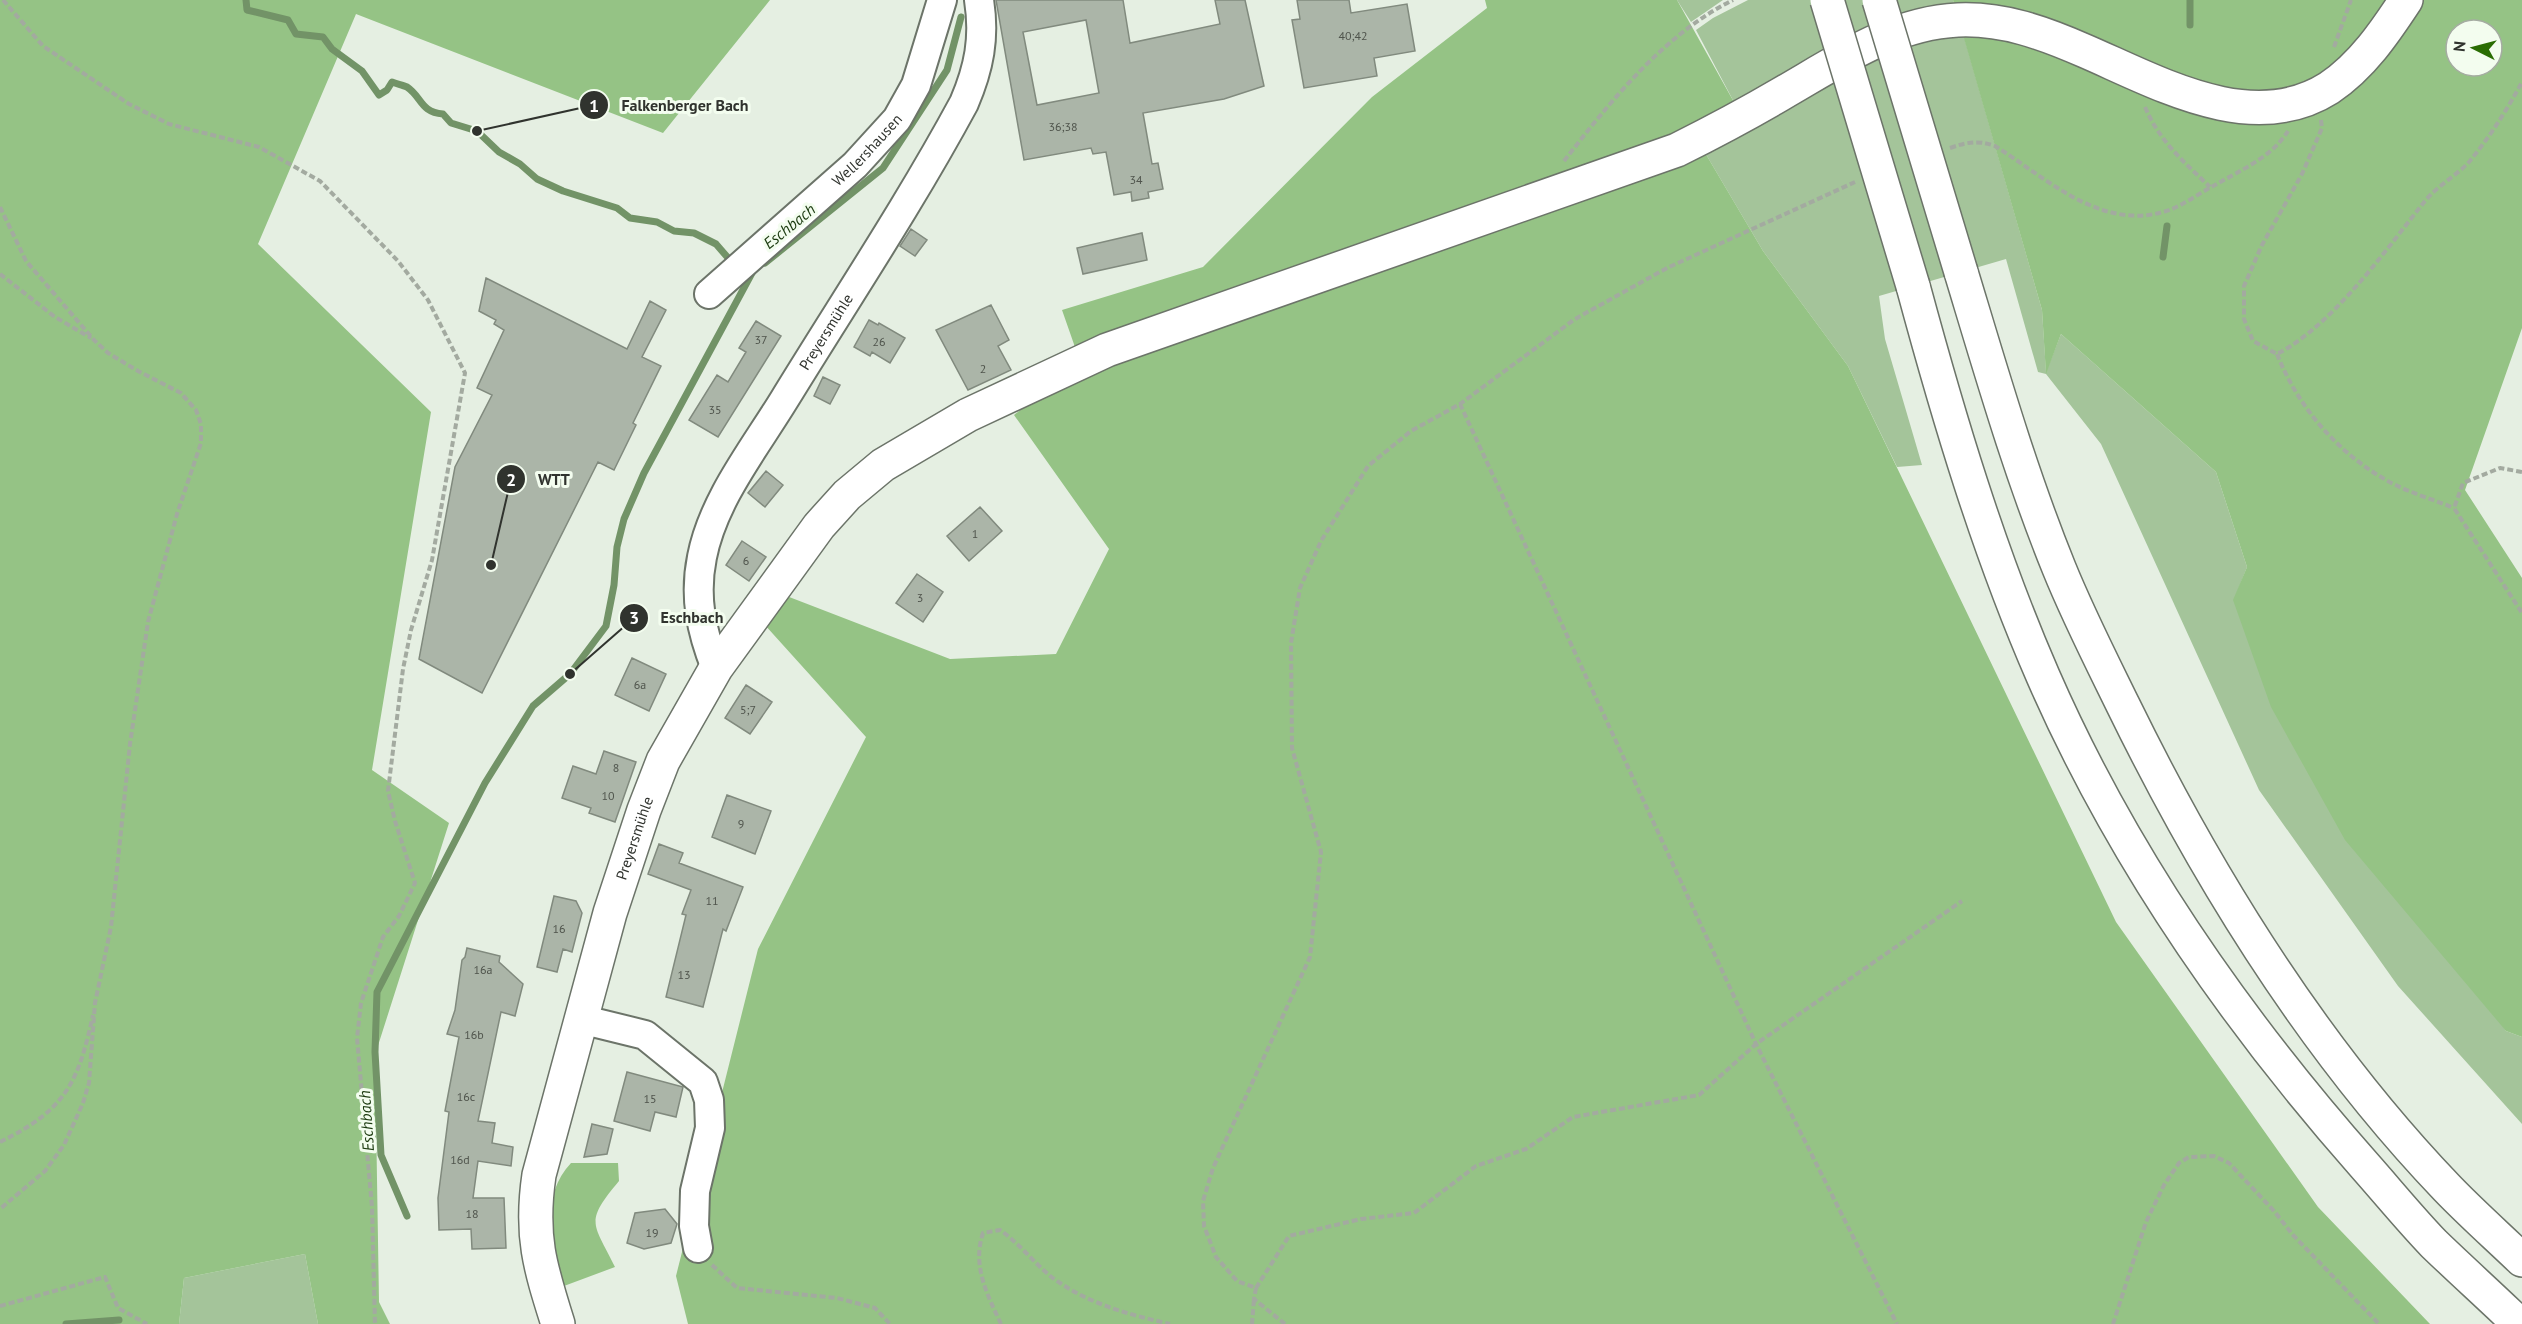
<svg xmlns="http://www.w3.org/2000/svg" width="2522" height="1324" font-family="'PT Sans',sans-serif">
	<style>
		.green { fill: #a4c49a }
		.forest { fill: #95c385; fill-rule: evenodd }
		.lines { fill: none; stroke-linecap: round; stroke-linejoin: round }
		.stream { stroke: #729367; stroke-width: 7 }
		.building { fill: #abb5a8; stroke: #818a7e; stroke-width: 1.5; fill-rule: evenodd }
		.minor-casing { stroke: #6c7469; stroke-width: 32 }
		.major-casing { stroke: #6c7469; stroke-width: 36 }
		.highway-casing { stroke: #6c7469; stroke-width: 36 }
		.path { stroke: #a3aaa0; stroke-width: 4; stroke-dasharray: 6 3; stroke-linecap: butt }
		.minor { stroke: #fff; stroke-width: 28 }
		.major { stroke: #fff; stroke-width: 33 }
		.highway { stroke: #fff; stroke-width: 33 }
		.highway-bridge-casing { stroke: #6c7469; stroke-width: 36; stroke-linecap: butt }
		.highway-bridge { stroke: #fff; stroke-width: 33 }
		.labels { text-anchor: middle; stroke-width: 6; stroke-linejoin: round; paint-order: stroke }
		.number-label { font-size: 12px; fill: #4f544c }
		.street-label { font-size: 15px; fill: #30332e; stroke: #f3fdef }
		.water-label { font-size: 16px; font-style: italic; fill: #1b3a0f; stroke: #f3fdef }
		.leader { fill: none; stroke: #30332e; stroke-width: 2 }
		.callout-dot { fill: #30332e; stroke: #f3fdef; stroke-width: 2 }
		.mark-label { font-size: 18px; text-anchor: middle; font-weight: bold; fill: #fff }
		.callout-label { font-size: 16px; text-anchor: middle; font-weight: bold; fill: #30332e; stroke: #f3fdef; stroke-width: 6; stroke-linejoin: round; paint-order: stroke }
	</style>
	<rect width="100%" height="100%" fill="#e5efe2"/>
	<path class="green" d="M1677,0h46l-32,22z
		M1748,0h205l2,6 -220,98 -39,-74 17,-12z
		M1963,33l79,277 4,62 15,-38 155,138 31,95 -13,33 272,431 16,6v87l-124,-138 -139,-196 -158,-346 -55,-70 -8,-2 -32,-113 -127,37 6,43 37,126 -25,2 -49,-101 -85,-115 -59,-100 171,-94 63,-22z
		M305,1254l13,70h-139l5,-46z"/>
	<path class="forest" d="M0,0h770l-107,133 -307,-119 -98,230 173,168 -59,358 77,53 -74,232 4,247 11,22h-72l-13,-70 -121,24 -5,46h-179z
		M1485,0h192l58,104 -55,29 -604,217 -14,-40 141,-43 169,-170 115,-89z
		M1953,0h569v328l-57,162 57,88v459l-16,-6 -161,-191 -74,-133 -38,-107 14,-33 -31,-95 -155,-138 -15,40 -4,-64zM2456,30h36v36h-36z
		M1704,151l59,100 85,115 268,556 202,285 112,117h-1742l-12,-48 82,-327 108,-212 -102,-113 20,-29 166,64 106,-5 53,-105 -95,-134 43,-34z
		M571,1163h47l1,18c-35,42 -26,41 -4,86l-51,19c-12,-41 -26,-87 7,-123z"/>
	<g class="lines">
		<path class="stream" d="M246,0l1,10 41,10 8,14 27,3 9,12 30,22 17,24 8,-5 5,-8c5,2 11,3 15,5 15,10 13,25 36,27l8,9 26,8 22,21 21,12 17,15 26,12 54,17 13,10 27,4 17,9 20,2 22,11 13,15
			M2190,25v-25
			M2163,257l4,-31
			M765,263l118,-95 64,-98 14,-53
			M407,1216l-26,-61 -6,-103 2,-60 108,-209 48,-77 37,-32 36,-48 8,-41 3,-38 7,-28 20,-46 108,-200
			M66,1324l53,-4"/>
	</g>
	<path class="building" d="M996,0h127l7,43 90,-19 -5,-24h30l19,86 -40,13 -81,14 9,51 6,-1 5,26 -15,3 1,6 -17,3 -1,-9 -17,3 -8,-43 -13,2 -2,-6 -67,12zM1086,20l13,73 -62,12 -14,-73z
		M1297,0h52l2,13 56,-9 8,47 -41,7 3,18 -73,12 -12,-68 8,-1z
		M911,229l16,11 -12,16 -15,-10z
		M1142,233l5,27 -64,14 -6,-26z
		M486,278l141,71 23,-48 16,9 -24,47 19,9 -28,57 3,2 -22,45 -16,-8 -116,231 -63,-34 36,-192 37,-72 -15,-7 27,-58 -10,-6 2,-4 -17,-9z
		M991,305l18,35 -11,6 13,24 -43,20 -32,-60z
		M869,320l9,5 1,-2 26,15 -15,25 -18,-11 -2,4 -16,-9z
		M756,321l25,15 -63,101 -29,-17 28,-45 11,7 18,-30 -7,-4z
		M823,377l17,8 -10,19 -16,-8z
		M766,471l17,14 -18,22 -17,-14z
		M980,507l22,24 -33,30 -22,-25z
		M742,541l24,16 -17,24 -23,-16z
		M917,574l26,18 -20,30 -27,-19z
		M632,658l34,16 -17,37 -34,-16z
		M746,685l26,17 -22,32 -25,-16z
		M604,751l32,11 -21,60 -26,-9 2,-5 -29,-10 11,-32 23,8z
		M727,795l44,16 -16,43 -43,-17z
		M659,844l24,9 -4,10 64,24 -17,44 -3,-2 -20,78 -37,-10 20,-82 -4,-1 9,-24 -43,-16z
		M554,896l22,5 6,12 -10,39 -9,-3 -6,23 -20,-5z
		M467,948l33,8 -1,6 24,22 -8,32 -14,-4 -23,109 17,2 -3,20 21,4 -2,19 -33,-5 -5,37h31l2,50 -34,1 -1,-20 -32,1 -1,-32 11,-86 -4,-1 14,-74 -12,-3 8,-24 7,-50 3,-3z
		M627,1072l56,15 -7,30 -21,-5 -5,19 -36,-10z
		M592,1124l21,5 -6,25 -23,3z
		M665,1209l12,15 -6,19 -27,6 -17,-6 8,-30z"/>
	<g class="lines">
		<g class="minor-casing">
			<g id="minor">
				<path id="s1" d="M709,294l146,-129 42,-46 19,-34 26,-85"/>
				<path id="s2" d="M716,668c-15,-37 -22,-72 -14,-111 11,-57 52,-108 82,-157 60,-98 125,-195 180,-297 15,-35 21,-65 15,-103"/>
				<path d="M580,1019l65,16 58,47 6,18 1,28 -15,63 -1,35 4,22"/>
			</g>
		</g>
		<g class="major-casing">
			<g id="major">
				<path id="s3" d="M558,1324c-18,-57 -28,-88 -19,-149l71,-262 34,-103 19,-49 53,-93 103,-142 28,-31 36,-30 85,-50 139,-65 570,-200c36,-18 70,-36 104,-56 56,-32 111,-71 177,-74 45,-2 86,13 127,31 72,31 167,86 244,37 33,-22 56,-56 77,-88"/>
			</g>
		</g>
		<g class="highway-casing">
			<path id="highway" d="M1961,272c30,99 59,200 98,296 19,47 42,92 64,137 85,174 189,342 324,483 24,25 50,48 75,72
				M1913,286c36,133 75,264 130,390 79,181 192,343 322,490 23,26 45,53 69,78 28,27 57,53 85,80"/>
		</g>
		<path class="path" d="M3,0l40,46 86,58 40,20 90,23 61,34 78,80 30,39 37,73 -33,187 -21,70 -8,39 -15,122 7,30 20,62 -16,33 -16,21 -22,66 -4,35 15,169 3,117
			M2334,47l17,-47
			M2145,107c15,35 39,55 65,80
			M2321,120l1,8 -20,46 -40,71 -18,41v33l9,22 24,13c56,-29 108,-103 148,-153 12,-15 31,-25 44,-39 20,-24 38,-52 53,-80
			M1950,148c17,-6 28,-8 45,-2 50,31 104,84 168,66 17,-4 36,-19 52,-27 26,-15 57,-28 73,-54
			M1564,161c46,-59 100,-127 169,-161
			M0,207l26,54 68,79 14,13 30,18 43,22 15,17 5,14v19l-24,71 -29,108 -18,122 -19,183 -16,76 -6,80 -6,20 -19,42 -19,26 -45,38
			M0,274l55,43 36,21
			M2277,354c21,53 60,98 109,126 21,12 46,19 68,28
			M1460,404l296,640 141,280
			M2522,472l-22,-4 -37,15 -9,25 68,105
			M0,1142c65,-32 78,-58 93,-127
			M712,1265l25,23 100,10 38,10 15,16
			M1256,1288l33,-52 72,-17 53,-6 62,-47 50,-17 47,-32 126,-22 57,-51 206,-143
			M0,1306l105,-29 13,31 29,16
			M1001,1324c-14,-30 -29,-58 -18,-91l17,-3c22,15 38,39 60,53 33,22 71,32 110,41
			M1252,1324l2,-25
			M1285,1324l-31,-25 2,-11 -19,-7 -21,-24 -12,-31 -1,-25 10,-33 97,-211 11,-105 -29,-104 -1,-105 9,-55 21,-47 47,-75 43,-35 49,-27 115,-85 92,-51 188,-86
			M2113,1324l33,-102 18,-37 15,-22 10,-6 25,-1 15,7 45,48 19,24 86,89"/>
		<use href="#minor" class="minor"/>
		<use href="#major" class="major"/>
		<use href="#highway" class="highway"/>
		<g class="highway-bridge-casing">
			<path id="highway-bridge" d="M1827,0l86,286
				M1879,0l82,272"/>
		</g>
		<use href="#highway-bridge" class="highway-bridge"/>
	</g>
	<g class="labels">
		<g class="number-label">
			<text x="1353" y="40">40;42</text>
			<text x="1063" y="131">36;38</text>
			<text x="1136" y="184">34</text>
			<text x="761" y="344">37</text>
			<text x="879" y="346">26</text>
			<text x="983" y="373">2</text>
			<text x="715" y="414">35</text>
			<text x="975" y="538">1</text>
			<text x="746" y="565">6</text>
			<text x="920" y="602">3</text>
			<text x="640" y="689">6a</text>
			<text x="748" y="714">5;7</text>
			<text x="616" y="772">8</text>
			<text x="608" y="800">10</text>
			<text x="741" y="828">9</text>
			<text x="712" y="905">11</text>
			<text x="559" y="933">16</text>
			<text x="483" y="974">16a</text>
			<text x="684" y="979">13</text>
			<text x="474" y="1039">16b</text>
			<text x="466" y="1101">16c</text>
			<text x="650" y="1103">15</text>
			<text x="460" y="1164">16d</text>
			<text x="472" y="1218">18</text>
			<text x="652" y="1237">19</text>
		</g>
		<g class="street-label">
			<text dy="5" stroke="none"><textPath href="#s1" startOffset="214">Wellershausen</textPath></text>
			<text dy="5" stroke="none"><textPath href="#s2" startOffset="372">Preyersmühle</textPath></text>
			<text dy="5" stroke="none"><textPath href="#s3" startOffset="502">Preyersmühle</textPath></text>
		</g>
		<g class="water-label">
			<text transform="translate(789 226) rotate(-39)" y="6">Eschbach</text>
			<text transform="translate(366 1121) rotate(-94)" y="6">Eschbach</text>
		</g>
	</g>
	<path class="leader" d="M477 131L594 105M491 565L511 479M570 674L634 618"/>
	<g class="callout-dot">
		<circle cx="477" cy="131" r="6"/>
		<circle cx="491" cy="565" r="6"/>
		<circle cx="570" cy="674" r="6"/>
		<circle cx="594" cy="105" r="15"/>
		<circle cx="511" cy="479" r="15"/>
		<circle cx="634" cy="618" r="15"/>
	</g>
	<g class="mark-label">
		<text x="594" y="112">1</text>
		<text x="511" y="486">2</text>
		<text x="634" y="624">3</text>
	</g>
	<g class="callout-label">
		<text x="685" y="111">Falkenberger Bach</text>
		<text x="554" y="485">WTT</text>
		<text x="692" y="623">Eschbach</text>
	</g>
	<g transform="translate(2474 48) rotate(276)"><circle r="28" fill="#f3fdef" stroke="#a5aca2" stroke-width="1.5"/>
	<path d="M0-4.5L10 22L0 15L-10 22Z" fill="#2a6d03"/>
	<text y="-9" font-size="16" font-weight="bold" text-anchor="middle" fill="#30332e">N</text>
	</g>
</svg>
